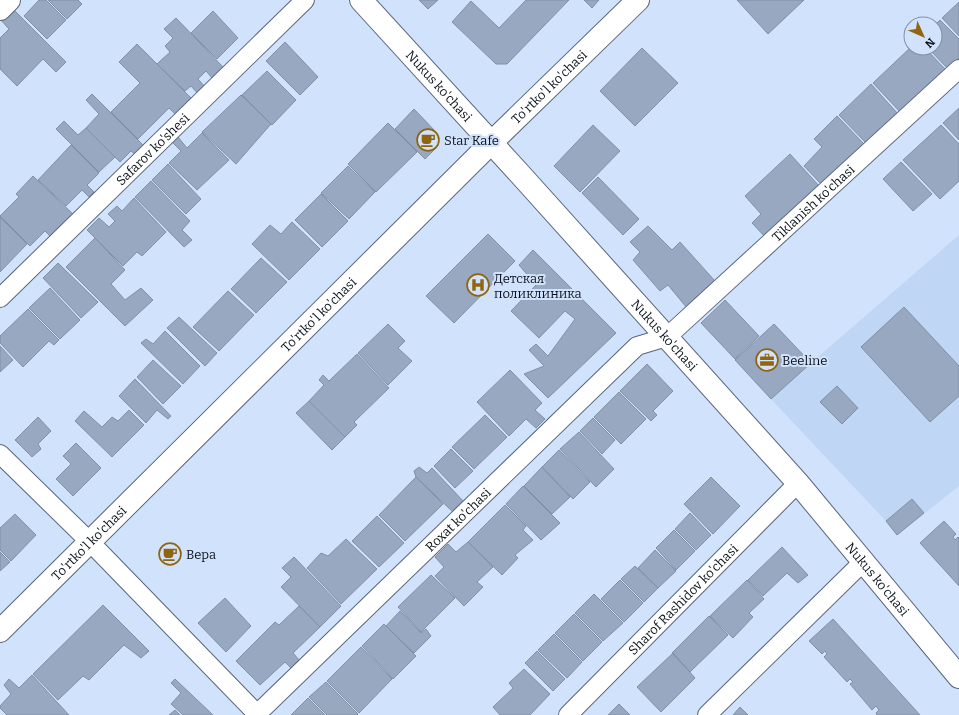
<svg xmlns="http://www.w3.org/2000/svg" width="959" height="715" font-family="Bitter,serif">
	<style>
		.built { fill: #bfd6f5 }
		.building { fill: #97a8c0; stroke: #7f90a7 }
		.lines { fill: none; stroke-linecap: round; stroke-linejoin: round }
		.minor-casing { stroke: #57667c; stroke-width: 20 }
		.tertiary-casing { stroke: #57667c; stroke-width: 24 }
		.secondary-casing { stroke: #57667c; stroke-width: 24 }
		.minor { stroke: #fff; stroke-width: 18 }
		.tertiary { stroke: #fff; stroke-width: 22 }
		.secondary { stroke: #fff; stroke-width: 22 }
		.labels { text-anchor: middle; stroke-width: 4; stroke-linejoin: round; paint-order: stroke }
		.street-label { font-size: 13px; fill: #0c121b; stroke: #d1e3fc }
		.poi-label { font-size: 13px; fill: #0c121b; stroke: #d1e3fc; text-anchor: start }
	</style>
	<rect width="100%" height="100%" fill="#d1e3fc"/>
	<path class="built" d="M959,235v251l-62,49 -11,-14 -115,-122 40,-36z"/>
	<path class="building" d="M39,0h7l20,20 -19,19 -23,-23z
		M48,0h30l4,4 -15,15z
		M419,0h19l-10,9z
		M526,0h43l-62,64h-11l-44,-42 19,-21 28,27z
		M584,0h15l-7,8z
		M737,0h67l-36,34z
		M959,2v34l-17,-18z
		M9,5l57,57 -10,10 -13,-13 -26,27 -17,-17v-31l9,-9 -9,-10z
		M213,11l25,27 -21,21 -26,-26z
		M176,18l48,50 -11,11 -7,-8 -8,8 8,9 -7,7 -8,-9 -6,5 -28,-27 13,-12 -5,-6 8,-8 -9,-9z
		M940,20l19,19v19l-11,11 -20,-21h7v-23z
		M285,42l33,35 -18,18 -34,-34z
		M137,44l58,58 -16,16 -10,-10 -31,31 -27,-27 29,-29 -21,-21z
		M911,47l14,1 21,22 -45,43 -28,-30z
		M642,48l36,35 -43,43 -35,-35z
		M267,71l29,29 -24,25 -30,-30z
		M871,84l28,31 -32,29 -28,-29z
		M92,94l54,54 -9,8 -6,-5 -11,11 -34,-34 13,-14 -13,-14z
		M241,95l30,29 -35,40 -34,-32z
		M959,108v32l-16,-17z
		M414,109l23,24 -7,8 6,7 -11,11 -30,-30z
		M837,116l29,30 -43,40 -19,-20 18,-19 -8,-8z
		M64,121l14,14 8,-7 29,29 -16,15 -43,-43z
		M388,123l29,29 -41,40 -28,-28z
		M593,125l27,26 -40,41 -26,-26z
		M941,125l18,19v37l-19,18 -37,-39z
		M202,133l27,27 -32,30 -28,-27 12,-12 -9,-9 6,-5 9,11z
		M71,145l28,28 -12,12 7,7 -5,5 -7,-7 -16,16 -28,-26z
		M790,154l31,34 -54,51 -15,-16 9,-9 -16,-18z
		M901,162l31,32 -19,17 -30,-32z
		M168,164l33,35 -15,15 -34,-34z
		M348,166l27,26 -26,27 -28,-26z
		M33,176l41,39 -6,9 -4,-2 -14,14 -5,-5 -15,15 -30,-30 19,-19 -3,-3z
		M598,177l41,42 -16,16 -41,-42z
		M151,181l39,40 -8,9 10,10 -8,7 -49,-50z
		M321,194l27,27 -26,26 -27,-27z
		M134,198l32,34 -24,24 -5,-4 -14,14 -36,-36 12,-12 10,9 6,-6 -7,-7 9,-8 5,5z
		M0,217l27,27 -27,28z
		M292,222l28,27 -31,31 -37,-36 18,-19 11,9z
		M648,226l24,24 8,-8 35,39 -28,27 -19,-23 -8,6 -27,-31 7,-8 -10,-10z
		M488,234l27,27 -61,62 -28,-27z
		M95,238l30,32 -14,14 14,16 16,-12 12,12 -28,26 -59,-59z
		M533,250l83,83 -68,65 -24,-24 20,-8 -15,-16 7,-6 12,12 27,-37 -10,-8 -26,27 -28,-27 25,-26 -17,-20z
		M261,258l26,24 -31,31 -25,-24z
		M58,263l40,39 -17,16 -38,-40z
		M50,288l30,32 -20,19 -31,-31z
		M228,291l26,24 -35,36 -26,-24z
		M725,300l34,36 -24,23 -34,-36z
		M904,307l55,59v30l-29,26 -69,-75z
		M28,309l31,31 -5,5 -5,-4 -26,26 -23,-24v-7z
		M179,317l38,36 -12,13 -38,-38z
		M388,324l17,17 -7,7 14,13 -24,24 -30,-32z
		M774,324l37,39 -40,36 -36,-39z
		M165,331l35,35 -17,18 -42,-41 5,-4 7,5z
		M0,346l13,14 -13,12z
		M357,354l32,34 -35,34 3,3 -12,12 -36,-36 15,-16 -5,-5 4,-5 6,6z
		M153,360l28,26 -18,18 -26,-27z
		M647,364l26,27 -20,20 4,4 -6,6 -31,-30z
		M510,370l32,33 -7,7 10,9 -9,9 -10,-9 -17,17 -32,-34z
		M135,379l36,37 -3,3 -11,-9 -11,13 -27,-27z
		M837,386l21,22 -16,16 -22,-22z
		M619,392l27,27 -25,25 -27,-27z
		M309,401l36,36 -13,13 -36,-37z
		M129,410l15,15 -32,32 -37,-36 9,-10 18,16 10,-10 6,4z
		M485,415l22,22 -33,32 -22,-22z
		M38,417l13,14 -13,13 3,5 -9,8 -17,-17z
		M593,418l22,22 -13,14 -22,-23z
		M579,432l35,37 -18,18 -36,-38z
		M76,443l25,25 -28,28 -17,-17 15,-15 -8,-8z
		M451,449l22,22 -18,17 -21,-22z
		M559,450l31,32 -17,17 -31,-32z
		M419,467l8,6 5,-5 33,35 -11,10 -38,-36 -2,-6z
		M542,467l28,30 -18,17 -28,-28z
		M416,477l27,27 -38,37 -26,-26z
		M711,477l29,29 -27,28 -29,-30z
		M523,486l37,37 -19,17 -35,-36z
		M912,499l12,14 -27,22 -11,-14z
		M505,505l21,21 -3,4 10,10 -18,15 3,3 -16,17 -34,-33z
		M690,513l21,22 -15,15 -21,-21z
		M15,514l21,21 -25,26 -11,-11v-22z
		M377,516l27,27 -25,24 -27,-26z
		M944,521l12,13 -3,3 2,3 3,-3 1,1v48l-39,-43z
		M674,530l21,21 -19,19 -20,-22z
		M346,539l31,30 -36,35 -34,-36 14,-15 7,3z
		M468,542l25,25 -16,15 6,5 -19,19 -29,-30 9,-9 -9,-10 13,-13 8,8z
		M782,547l26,28 -10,8 -11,-10 -24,23 -15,-16z
		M655,550l21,21 -18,17 -20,-20z
		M0,552l10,10 -10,9z
		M294,557l47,49 -21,21 -39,-40 10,-10 -9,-9z
		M635,566l23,22 -14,14 -23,-23z
		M431,575l24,23 -34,34 -23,-25z
		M620,580l23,23 -19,19 -23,-23z
		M747,580l17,19 -15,14 4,4 -20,21 -23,-22z
		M594,594l29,29 -20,18 -28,-28z
		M225,598l26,28 -25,26 -28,-29z
		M103,605l46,46 -8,7 -17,-13 -35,35 -6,-4 -25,24 -25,-26z
		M299,606l21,21 -27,26 7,8 -8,8 -7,-7 -25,23 -24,-24 39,-39 4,3z
		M400,611l21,22 5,-4 5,7 -17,17 -28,-27z
		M574,614l28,28 -19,19 -28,-28z
		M709,616l19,19 -38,37 -18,-19z
		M833,619l87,96h-43l-1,-2 3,-3 -3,-4 -4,4 -22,-26 3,-2 -3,-3 -3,3 -23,-25 3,-3 -2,-3 -3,3 -13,-13z
		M384,624l32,32 -23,23 -31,-33z
		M554,634l28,28 -15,16 -29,-28z
		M361,647l31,32 -33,34 -32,-32z
		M537,651l28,28 -12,12 -28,-28z
		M673,653l22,25 -34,34 -24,-25z
		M524,669l26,25 -20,21h-30l-7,-8 20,-19 -4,-5z
		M32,675l37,40h-62l-7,-7v-2l11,-12 -7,-9 5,-6 10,9z
		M175,679l38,36h-30l-12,-11 10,-11 -10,-10z
		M326,682l32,32 -1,1h-30l-18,-18z
		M308,698l17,17h-34z
		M619,704l11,11h-22z
		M740,707l8,8h-15z
		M175,710l5,5h-11z"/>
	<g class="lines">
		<g class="minor-casing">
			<g id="minor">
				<path id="s1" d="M0,298l305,-298"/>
				<path d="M0,454l90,88 168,173"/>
				<path id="s2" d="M256,715l381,-369 30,-9 292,-268"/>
				<path id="s3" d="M568,715l230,-232"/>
				<path d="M707,715l157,-154"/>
			</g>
		</g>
		<g class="tertiary-casing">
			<g id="tertiary">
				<path d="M0,9l9,-9"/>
				<path id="s4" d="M0,631l491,-488 147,-143"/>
			</g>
		</g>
		<g class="secondary-casing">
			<g id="secondary">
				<path id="s5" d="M361,0l158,173 279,310 161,194"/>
			</g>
		</g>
		<use href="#minor" class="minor"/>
		<use href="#tertiary" class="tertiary"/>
		<use href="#secondary" class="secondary"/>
	</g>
	<defs>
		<g id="cafe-ring" transform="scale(1.15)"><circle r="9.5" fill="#d1e3fc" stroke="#91650f" stroke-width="1.5"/><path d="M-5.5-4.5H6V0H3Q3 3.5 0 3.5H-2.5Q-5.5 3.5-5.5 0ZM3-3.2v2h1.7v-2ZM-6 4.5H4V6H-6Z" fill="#91650f"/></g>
		<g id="hospital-ring" transform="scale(1.15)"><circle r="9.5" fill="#d1e3fc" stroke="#91650f" stroke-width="1.5"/><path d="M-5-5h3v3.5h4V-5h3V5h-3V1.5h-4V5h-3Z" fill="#91650f"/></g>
		<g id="office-ring" transform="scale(1.15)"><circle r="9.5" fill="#d1e3fc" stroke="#91650f" stroke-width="1.5"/><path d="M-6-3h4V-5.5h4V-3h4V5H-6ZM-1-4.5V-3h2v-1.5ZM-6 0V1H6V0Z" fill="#91650f"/></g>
	</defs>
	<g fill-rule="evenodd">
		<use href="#cafe-ring" x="428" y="140"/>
		<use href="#hospital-ring" x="478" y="285"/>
		<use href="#office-ring" x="767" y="360"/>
		<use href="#cafe-ring" x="170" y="554"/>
	</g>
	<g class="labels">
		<g class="street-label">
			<text dy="5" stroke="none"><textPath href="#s5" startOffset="116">Nukus ko'chasi</textPath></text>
			<text dy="5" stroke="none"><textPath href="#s4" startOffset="773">To'rtko'l ko'chasi</textPath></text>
			<text dy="5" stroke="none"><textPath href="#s1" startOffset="213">Safarov ko'shesi</textPath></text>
			<text dy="5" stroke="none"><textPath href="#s2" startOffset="760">Tiklanish ko'chasi</textPath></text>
			<text dy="5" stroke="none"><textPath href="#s4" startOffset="449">To'rtko'l ko'chasi</textPath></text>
			<text dy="5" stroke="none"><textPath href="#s5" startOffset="452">Nukus ko'chasi</textPath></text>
			<text dy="5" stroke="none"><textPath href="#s2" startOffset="281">Roxat ko'chasi</textPath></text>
			<text dy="5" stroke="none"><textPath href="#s4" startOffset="125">To'rtko'l ko'chasi</textPath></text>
			<text dy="5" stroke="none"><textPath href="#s5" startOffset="776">Nukus ko'chasi</textPath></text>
			<text dy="5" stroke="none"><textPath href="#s3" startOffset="163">Sharof Rashidov ko'chasi</textPath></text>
		</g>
		<g class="poi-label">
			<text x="444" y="145">Star Kafe</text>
			<text x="494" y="283">Детская<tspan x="494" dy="15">поликлиника</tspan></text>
			<text x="782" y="365">Beeline</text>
			<text x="186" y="559">Вера</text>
		</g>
	</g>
	<g transform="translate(923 36) rotate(135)"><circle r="19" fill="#d1e3fc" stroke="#828fa2"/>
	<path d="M0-3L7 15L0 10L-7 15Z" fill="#91650f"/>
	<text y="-6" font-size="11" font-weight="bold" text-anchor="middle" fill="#0c121b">N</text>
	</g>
</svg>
